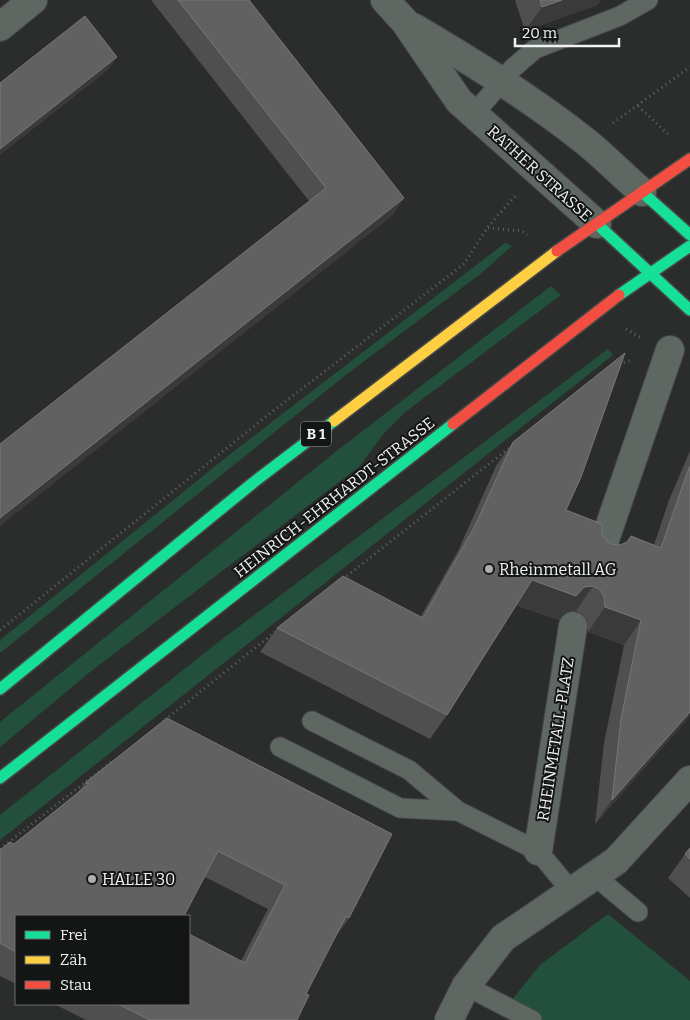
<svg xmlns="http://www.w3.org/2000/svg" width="690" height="1020" font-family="Bitter,serif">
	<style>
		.green { fill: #22503c }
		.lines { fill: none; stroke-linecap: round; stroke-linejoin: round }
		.lane-casing { stroke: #474948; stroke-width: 21 }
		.street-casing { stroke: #474948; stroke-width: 30 }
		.fast-casing { stroke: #474948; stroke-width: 14 }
		.slow-casing { stroke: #474948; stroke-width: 14 }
		.jam-casing { stroke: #474948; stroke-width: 14 }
		.path { stroke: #5f6462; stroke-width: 3; stroke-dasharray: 1 4; stroke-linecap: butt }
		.lane { stroke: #5e6762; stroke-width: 19 }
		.street { stroke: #5e6762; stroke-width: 28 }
		.fast { stroke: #16e098; stroke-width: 11 }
		.slow { stroke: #ffcf43; stroke-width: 11 }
		.jam { stroke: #f24e42; stroke-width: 11 }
		.wall { fill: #4e4f4e }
		.shaded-wall { fill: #393a39 }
		.building { fill: #606160; stroke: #767876 }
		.poi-dot { fill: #abaeac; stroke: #141615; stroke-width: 2 }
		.labels { text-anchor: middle; stroke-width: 4; stroke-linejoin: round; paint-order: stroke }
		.shield { fill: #141615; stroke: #aeb1af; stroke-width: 1 }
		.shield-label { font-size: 15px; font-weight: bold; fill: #f0f3f1 }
		.street-label { font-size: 16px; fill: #f0f3f1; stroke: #141615 }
		.poi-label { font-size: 16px; fill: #f0f3f1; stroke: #141615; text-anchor: start }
	</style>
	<rect width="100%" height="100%" fill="#2b2d2c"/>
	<path class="green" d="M505,243l7,3 -33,29 -132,99 -347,279v-13l229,-185z
		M551,286l10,9 -157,118 -20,20 -24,33 -270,206 -90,75v-25l334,-269z
		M608,349l5,6 -613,485v-25l221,-175z
		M608,914l82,67v39h-158l-25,-14 33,-41z"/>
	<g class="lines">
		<g class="lane-casing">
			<path id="lane" d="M474,114l39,-46 22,-19 85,-33 28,-16
				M312,721l97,49 49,41 80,40 34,41
				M280,747l120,61 58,3
				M595,876l43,36
				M466,986l66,34"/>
		</g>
		<g class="street-casing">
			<path id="street" d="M385,0l20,22 54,79 138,123
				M0,27l33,-27
				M413,27c60,35 118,71 172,114 20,16 38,35 57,51
				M600,554l70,-204
				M538,851l35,-225
				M449,1020l17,-34 37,-48 113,-77 74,-81"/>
		</g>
		<g class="fast-casing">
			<path id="fast" d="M642,192l48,43
				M597,224l93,86
				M619,295l71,-49
				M0,689l254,-207 80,-61
				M0,778l453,-354"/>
		</g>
		<g class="slow-casing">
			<path id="slow" d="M334,421l223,-170"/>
		</g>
		<g class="jam-casing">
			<path id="jam" d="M557,251l133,-92
				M453,424l166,-129"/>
		</g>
		<path class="path" d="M638,106l31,29
			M613,123l77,-56
			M488,228l34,3 5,4
			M626,329l16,9
			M619,364l13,-4
			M343,579l170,-134
			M0,630l268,-215 196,-151 23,-36 30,-34
			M165,720l110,-88
			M0,849l111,-87"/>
		<use href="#lane" class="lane"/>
		<use href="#street" class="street"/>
		<use href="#fast" class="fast"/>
		<use href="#slow" class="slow"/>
		<use href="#jam" class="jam"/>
	</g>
	<path class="wall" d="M151,0h98l155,198 -12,18 -83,-15z
		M515,0h86l-4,5 -72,26z
		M513,442l53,68 36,23 4,7 5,4 9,1h34l15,-45 21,-49v264l-6,8 -89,101 9,-81 20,-98 -36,-13 -1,-12 -5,-6 -6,-3 -9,1 -8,8 -43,-15 -69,110 -17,24 -170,-87 17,-24 144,-12 37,-65 38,-85z
		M167,718l182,200 -16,22 -27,54 -9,26h-211l-32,-16h135l52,-43 27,-52 -63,-32 -189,39v68l-16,-8v-126l14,-6 64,-52 7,-9z
		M690,848v50l-22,-20 17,-24z"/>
	<path class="shaded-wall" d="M562,0h39l-4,5 -72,26 17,-24z
		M117,57l-10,14 -107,84v-6z
		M404,198l-12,18 -392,310v-8z
		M532,580l52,7 9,-1 -17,25 -9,1 -8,8 -44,-16z
		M605,607l36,13 -17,25 -36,-13z
		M690,712v3l-6,8 -89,101 17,-24z"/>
	<path class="building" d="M178,0h71l155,198 -404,320v-74l326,-256z
		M540,0h22l-20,7z
		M85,16l32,41 -117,92v-66z
		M625,353l-44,124 -15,33 36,14v9l4,7 5,4 9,1 7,-3 4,-6 30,12 25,-72 4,-10v246l-78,88 9,-81 20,-99 -36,-13 -1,-11 -5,-7 -6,-3 -9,1 -8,9 -44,-16 -85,135 -170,-87 66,-52 80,42 52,-92 38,-84z
		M167,718l225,116 -43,84 -3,-2 -40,78 3,1 -12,25h-147l-32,-16h71v-70l56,29 40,-78 -67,-34 -34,65h-168v36l-16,-9v-93l10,-8 4,2 75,-60 -4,-1z
		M690,848v11l-5,-5z"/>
	<g class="poi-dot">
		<circle cx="489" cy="569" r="5"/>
		<circle cx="92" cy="879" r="5"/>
	</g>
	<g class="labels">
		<rect class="shield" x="301" y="421.5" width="30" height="25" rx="4"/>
		<g class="shield-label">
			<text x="316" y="439">B 1</text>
		</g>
		<g class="street-label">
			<text transform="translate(540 173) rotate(42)" y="6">RATHER STRASSE</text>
			<text transform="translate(334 497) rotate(-38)" y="6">HEINRICH-EHRHARDT-STRASSE</text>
			<text transform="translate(555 739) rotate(-81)" y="6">RHEINMETALL-PLATZ</text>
		</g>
		<g class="poi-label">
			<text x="499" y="575">Rheinmetall AG</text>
			<text x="102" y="885">HALLE 30</text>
		</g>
	</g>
	<rect x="15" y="915" width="175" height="90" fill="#141615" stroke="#6c6e6d"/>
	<rect x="25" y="931" width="25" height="8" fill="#16e098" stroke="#6c6e6d"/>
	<text x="60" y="940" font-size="15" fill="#f0f3f1">Frei</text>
	<rect x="25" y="956" width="25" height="8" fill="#ffcf43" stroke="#6c6e6d"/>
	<text x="60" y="965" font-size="15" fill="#f0f3f1">Zäh</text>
	<rect x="25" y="981" width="25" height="8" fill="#f24e42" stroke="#6c6e6d"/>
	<text x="60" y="990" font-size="15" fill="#f0f3f1">Stau</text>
	<path d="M515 38v8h104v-8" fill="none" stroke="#f0f3f1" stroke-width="2.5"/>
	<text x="522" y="38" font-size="15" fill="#f0f3f1" stroke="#141615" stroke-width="4" paint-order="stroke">20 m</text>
</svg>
